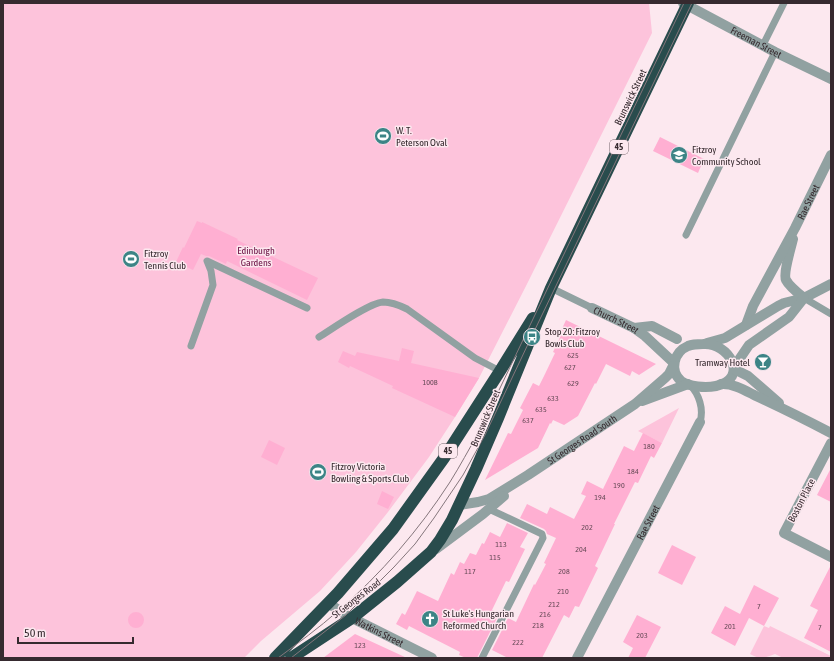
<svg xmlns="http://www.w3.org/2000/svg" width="834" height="661" font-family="'Asap Condensed',sans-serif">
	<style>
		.green { fill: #fdc3db }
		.building { fill: #ffafd2 }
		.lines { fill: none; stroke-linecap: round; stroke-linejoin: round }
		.lane { stroke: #91a1a1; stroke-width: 7 }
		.street { stroke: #91a1a1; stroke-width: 10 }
		.highway { stroke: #294c4d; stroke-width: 12 }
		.tram { stroke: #85767c; stroke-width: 1 }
		.labels { text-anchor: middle; stroke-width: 3; stroke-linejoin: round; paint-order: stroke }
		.number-label { font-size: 8px; fill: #684b58 }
		.shield { fill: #fce8ef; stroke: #716369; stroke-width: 1 }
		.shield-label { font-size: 9px; font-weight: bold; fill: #362a2f }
		.street-label { font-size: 10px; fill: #362a2f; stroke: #fce8ef }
		.poi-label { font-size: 10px; fill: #362a2f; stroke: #fce8ef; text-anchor: start }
		.park-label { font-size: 10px; fill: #6b1044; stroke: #fce8ef }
	</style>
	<rect width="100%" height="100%" fill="#fce8ef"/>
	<path class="green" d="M3,3h646l3,30 -126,253 -47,92 -24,39 -26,40 -41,55 -32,40 -36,39 -59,50 -17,17h-241z
		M679,408l-17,35 -24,-12z
		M764,626l5,2 1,-2 61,30v2h-48l-8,-4c-11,4 -14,6 -25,0z"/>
	<path class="building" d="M660,137l44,22 -6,14 -45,-22z
		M197,221l5,2v-1l36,17 -1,1 81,38 -11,22 -80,-39 -1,3 -17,-8h-3l-5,-2 -8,16 -17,-8 7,-15 1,1z
		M566,320l90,44 -17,11 -7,-4 -2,5 -24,-12 -10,20 -1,-1 -17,33 -14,9 -11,-5 -2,4 -1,-1 -12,25 -53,32 23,-47 3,1 12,-24 -3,-2 13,-25 6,3 6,-12 10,-21 -2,-1 10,-21h-2z
		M402,348l12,3 -3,12 68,15 -24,39 -63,-29 1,-2 -43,-20 -1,2 -11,-6 5,-11 12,5 2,-4 42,9z
		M643,433l19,10 -8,15 -3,-2 -13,27 -3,-1 -21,42h1l-20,42 3,2 -19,39 -4,-1 -6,12 -5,-3 -22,43h-34l-16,-8 16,-32 8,4 18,-38 1,1 11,-21 -2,-1 12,-25 -9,-4 -1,-3 -2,-2 -24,-11 7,-14 20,10 3,-7 24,12 12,-23 -5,-2 6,-13 16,8 21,-43 10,5z
		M269,440l16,8 -8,17 -16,-8z
		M831,468v34l-14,-7z
		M382,491l12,6 -6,12 -11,-5z
		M507,523l21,10 -8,14 5,2 -16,33 -3,-1 -14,29 7,4 -22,44h-11l-7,-3 1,-3 -51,-26 -2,4 -11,-6 6,-11 3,2 12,-24 21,10 13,-28 3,2 6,-13 4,2 6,-11 6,2 6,-12 2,1 6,-12 10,5z
		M672,545l24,12 -14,28 -24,-12z
		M831,565v87l-27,-14 14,-28 -8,-4z
		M754,585l25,13 -15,28 -15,-8 -14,28 -24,-13 14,-27 15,8z
		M128 620a8 8 0 1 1 16 0a8 8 0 1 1-16 0Z
		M637,615l24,12 -16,31h-17l5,-10 -10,-6z
		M355,634l52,24h-84z"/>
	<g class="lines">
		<path class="lane" d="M763,45l21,-42
			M686,235l89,-183
			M551,288l41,20
			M804,298l27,16
			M319,337c13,-8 50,-34 64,-35 9,0 16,3 24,7l68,49 25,13
			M191,346l22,-61 -2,-14 -4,-10 100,47
			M690,385c9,9 14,24 10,37
			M482,658l61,-120 -1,-4 -53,-25"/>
		<g class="street">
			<path id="s1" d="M683,3l92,49 56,27"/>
			<path d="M793,239c-2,8 -10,35 -7,41 3,6 13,14 18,18"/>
			<path id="s2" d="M592,308l42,20 11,8 29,27"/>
			<path id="s3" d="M746,325l7,-19 42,-78 36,-73"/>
			<path d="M634,328l18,-2 25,13"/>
			<path d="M707,343l18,-5 53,-32 6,-3 20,-5 27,-14"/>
			<path d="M703,344c26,-2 47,35 13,42 -10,2 -27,1 -35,-5 -12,-11 -7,-29 7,-35 5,-2 10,-2 15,-2z"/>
			<path d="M734,367l15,-22 40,-28 15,-19"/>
			<path d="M734,369l14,7 31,27"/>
			<path d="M721,384c12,-1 25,7 35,12 26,12 50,24 75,37"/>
			<path d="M642,401l46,-17"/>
			<path d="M831,443l-47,90 47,24"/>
			<path id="s4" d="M459,505l19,-3 11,-3 39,-24 107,-71 30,-26 4,-4 4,-8"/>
			<path d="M436,549l47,-35 21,-18"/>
			<path id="s5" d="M328,603l18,12 86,43"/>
			<path id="s6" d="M577,658l123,-236"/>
		</g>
		<path class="highway" d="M275,658l63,-65 55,-64 51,-71 56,-87 33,-53
			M291,658l61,-40 45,-36 34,-30 9,-12 12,-20 24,-51 22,-51 53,-130 137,-285"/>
		<path class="tram" d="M278,658c20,-15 41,-30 60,-47 43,-37 81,-81 112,-129 10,-16 19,-33 29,-50l205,-429
			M291,658l55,-43 48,-48 21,-23 19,-26 29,-43 22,-40 44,-93 163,-339"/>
	</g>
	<defs>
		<g id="stadium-disc" transform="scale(0.9)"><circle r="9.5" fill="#3c8486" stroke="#fce8ef"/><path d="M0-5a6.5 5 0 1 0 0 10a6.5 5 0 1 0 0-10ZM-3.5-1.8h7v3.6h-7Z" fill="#fff"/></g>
		<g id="school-disc" transform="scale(0.9)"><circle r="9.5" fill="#3c8486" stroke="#fce8ef"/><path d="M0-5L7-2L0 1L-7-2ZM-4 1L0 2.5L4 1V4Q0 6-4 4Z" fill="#fff"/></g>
		<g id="bus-disc" transform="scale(0.9)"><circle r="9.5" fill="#3c8486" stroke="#fce8ef"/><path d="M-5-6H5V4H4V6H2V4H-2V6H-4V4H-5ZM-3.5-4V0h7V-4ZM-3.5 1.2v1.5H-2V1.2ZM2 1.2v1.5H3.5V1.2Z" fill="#fff"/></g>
		<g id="bar-disc" transform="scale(0.9)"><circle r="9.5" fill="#3c8486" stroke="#fce8ef"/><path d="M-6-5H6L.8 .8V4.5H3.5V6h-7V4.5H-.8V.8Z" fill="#fff"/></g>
		<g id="church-disc" transform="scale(0.9)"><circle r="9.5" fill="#3c8486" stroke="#fce8ef"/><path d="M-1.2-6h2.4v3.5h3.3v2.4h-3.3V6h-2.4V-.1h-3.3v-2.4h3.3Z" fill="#fff"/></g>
	</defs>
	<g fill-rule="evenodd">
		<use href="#stadium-disc" x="383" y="136"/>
		<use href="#school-disc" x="679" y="155"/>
		<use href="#stadium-disc" x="131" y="259"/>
		<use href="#bus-disc" x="532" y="337"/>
		<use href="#bar-disc" x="763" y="362"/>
		<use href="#stadium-disc" x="318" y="472"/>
		<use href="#church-disc" x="430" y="619"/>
	</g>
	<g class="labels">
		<g class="number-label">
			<text x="573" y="358">625</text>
			<text x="570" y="370">627</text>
			<text x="430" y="385">100B</text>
			<text x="573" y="386">629</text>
			<text x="553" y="401">633</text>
			<text x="541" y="412">635</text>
			<text x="528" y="423">637</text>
			<text x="649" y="449">180</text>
			<text x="633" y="474">184</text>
			<text x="619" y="488">190</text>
			<text x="600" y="500">194</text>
			<text x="587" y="530">202</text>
			<text x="501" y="547">113</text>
			<text x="581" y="552">204</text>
			<text x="495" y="560">115</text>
			<text x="470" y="574">117</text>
			<text x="564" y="574">208</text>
			<text x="563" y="594">210</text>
			<text x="554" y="607">212</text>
			<text x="759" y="609">7</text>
			<text x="545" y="617">216</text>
			<text x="538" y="628">218</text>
			<text x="730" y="629">201</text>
			<text x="820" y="630">7</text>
			<text x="642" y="638">203</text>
			<text x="518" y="645">222</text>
			<text x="360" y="648">123</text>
		</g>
		<g class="shield">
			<rect x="610" y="140" width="18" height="14" rx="3"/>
			<rect x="439" y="444" width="18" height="14" rx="3"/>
		</g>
		<g class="shield-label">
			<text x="619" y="150">45</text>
			<text x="448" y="454">45</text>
		</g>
		<g class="street-label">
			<text dy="4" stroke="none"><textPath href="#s1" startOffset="83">Freeman Street</textPath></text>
			<text transform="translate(630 97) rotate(-64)" y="4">Brunswick Street</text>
			<text dy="4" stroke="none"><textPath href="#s3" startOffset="138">Rae Street</textPath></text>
			<text dy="4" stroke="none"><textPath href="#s2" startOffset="27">Church Street</textPath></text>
			<text transform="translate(485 418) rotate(-67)" y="4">Brunswick Street</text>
			<text dy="4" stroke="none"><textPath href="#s4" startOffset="141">St Georges Road South</textPath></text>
			<text transform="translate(801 500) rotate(-63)" y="4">Boston Place</text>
			<text dy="4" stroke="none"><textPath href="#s6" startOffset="153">Rae Street</textPath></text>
			<text transform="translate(356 598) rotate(-37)" y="4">St Georges Road</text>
			<text dy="4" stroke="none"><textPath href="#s5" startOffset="59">Watkins Street</textPath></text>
		</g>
		<g class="poi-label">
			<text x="396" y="134">W. T.<tspan x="396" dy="12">Peterson Oval</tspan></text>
			<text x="692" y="153">Fitzroy<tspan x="692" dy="12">Community School</tspan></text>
			<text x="144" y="257">Fitzroy<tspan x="144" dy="12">Tennis Club</tspan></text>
			<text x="545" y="335">Stop 20: Fitzroy<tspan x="545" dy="12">Bowls Club</tspan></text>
			<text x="750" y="366" text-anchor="end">Tramway Hotel</text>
			<text x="331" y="470">Fitzroy Victoria<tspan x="331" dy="12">Bowling &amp; Sports Club</tspan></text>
			<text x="443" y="617">St Luke's Hungarian<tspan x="443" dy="12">Reformed Church</tspan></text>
		</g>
		<g class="park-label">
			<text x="256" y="254">Edinburgh<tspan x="256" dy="12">Gardens</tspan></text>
		</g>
	</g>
	<rect width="834" height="661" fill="none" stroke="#362a2f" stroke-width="8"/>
	<path d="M18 637v6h115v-6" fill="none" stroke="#362a2f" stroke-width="2"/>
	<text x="24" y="637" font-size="12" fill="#362a2f" stroke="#fce8ef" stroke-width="3" paint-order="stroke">50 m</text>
</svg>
